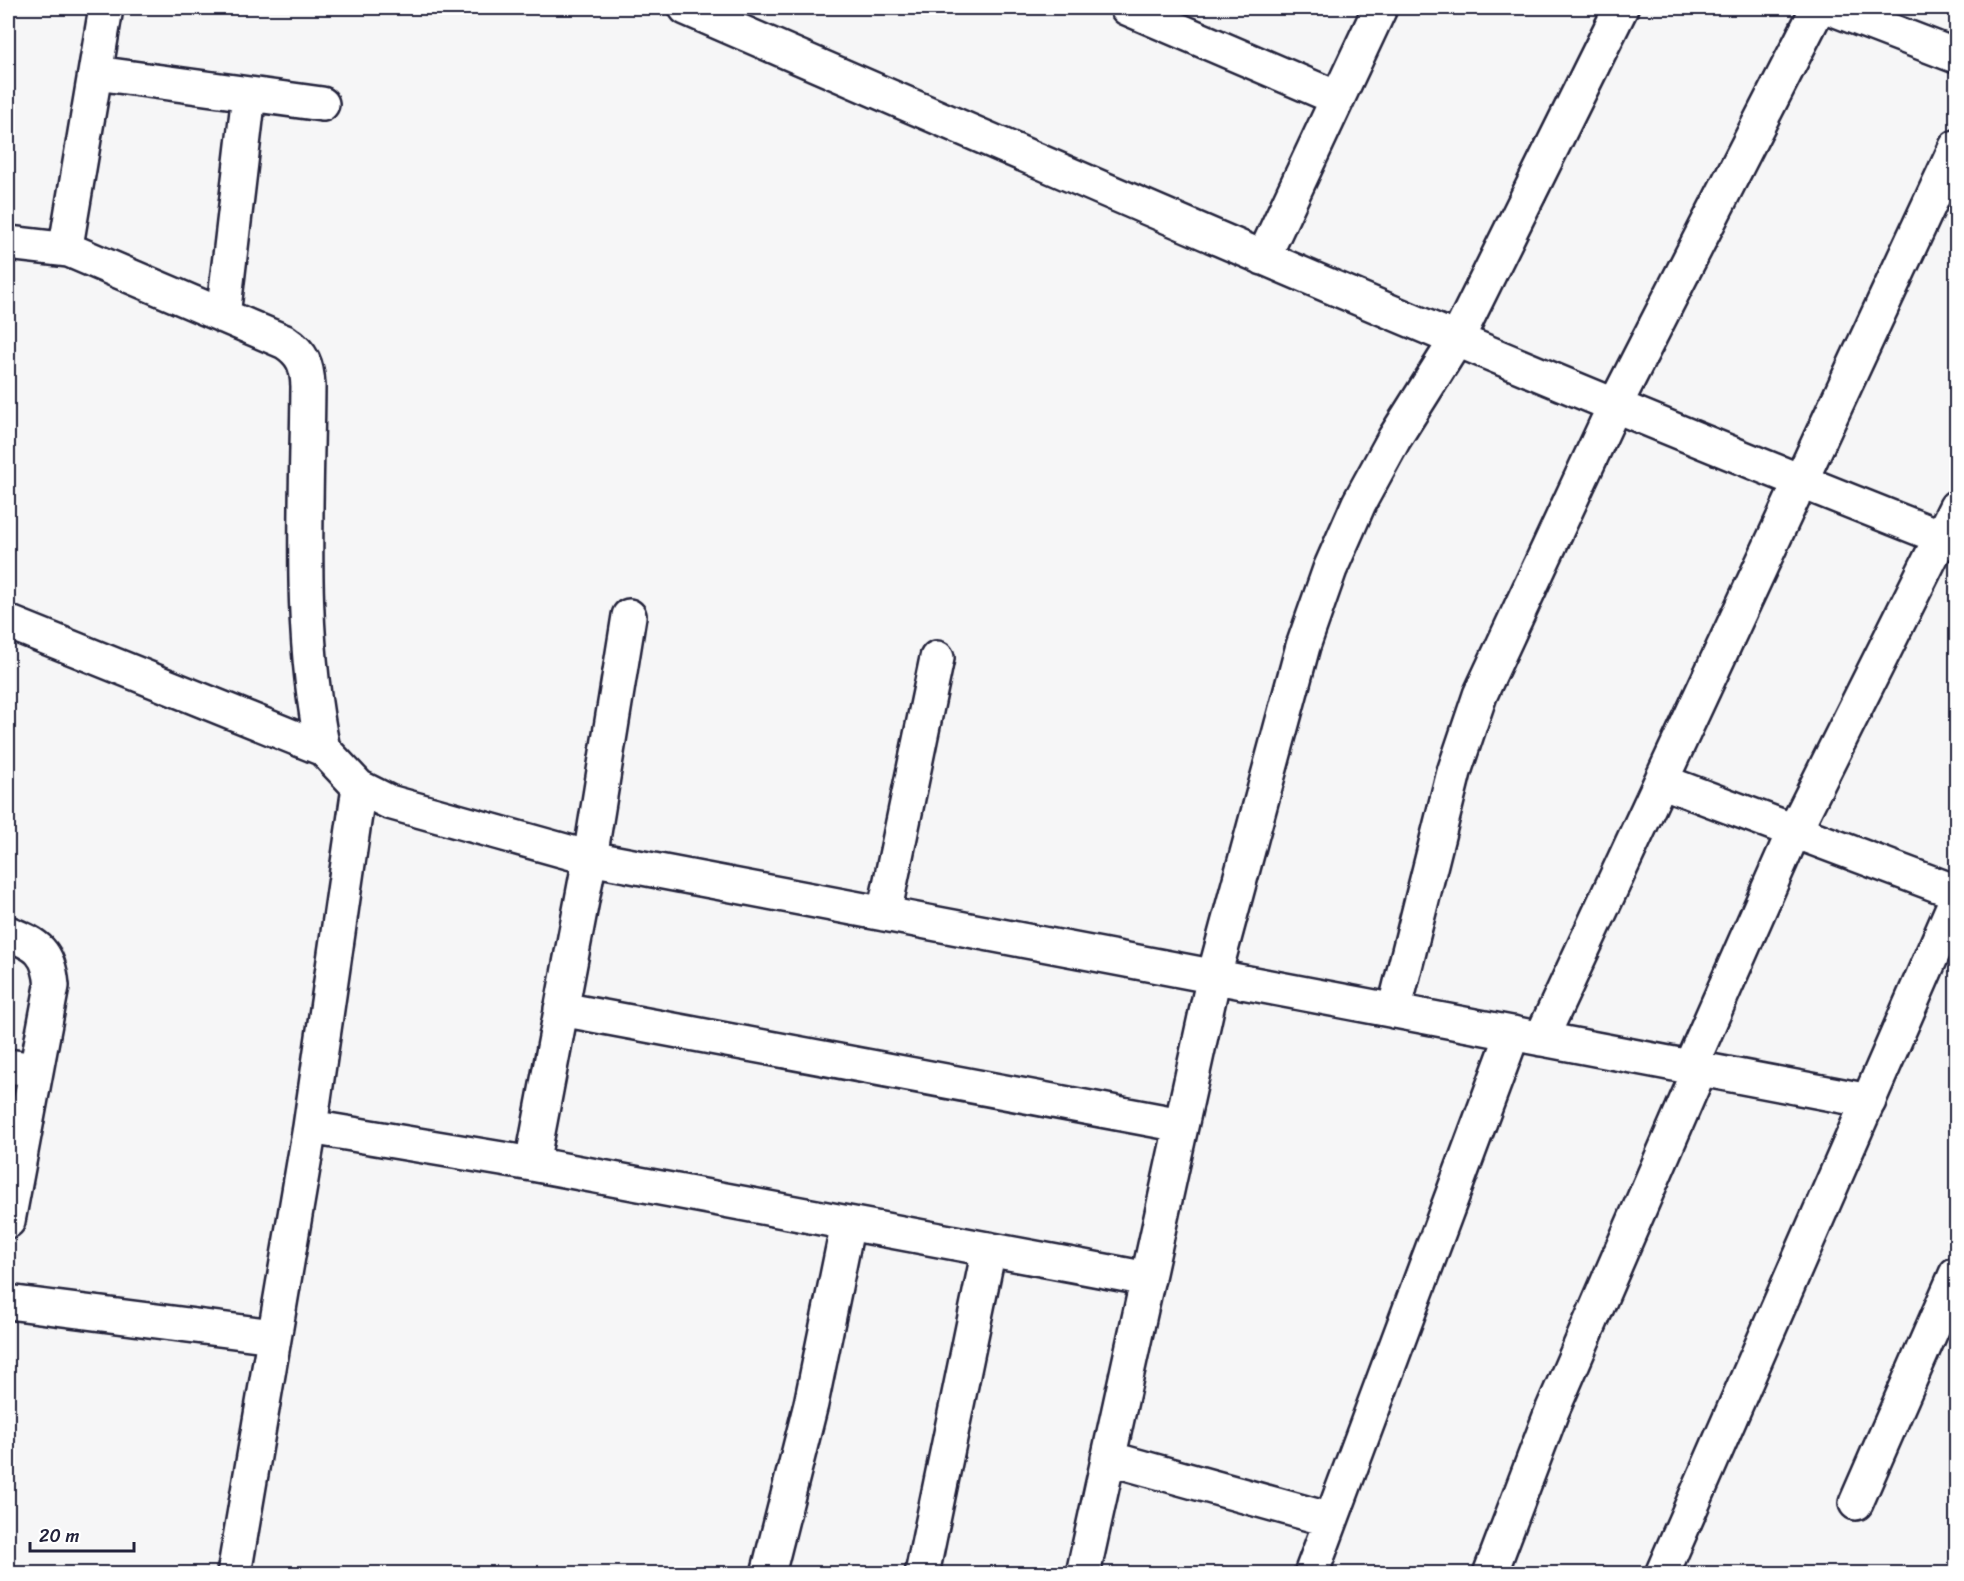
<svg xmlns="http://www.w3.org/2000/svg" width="1964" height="1581" font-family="Sriracha,sans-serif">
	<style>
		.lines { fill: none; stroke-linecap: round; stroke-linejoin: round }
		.minor-casing { stroke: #22223b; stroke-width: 38 }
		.major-casing { stroke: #22223b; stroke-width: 38 }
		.minor { stroke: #fff; stroke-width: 33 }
		.major { stroke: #fff; stroke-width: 33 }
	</style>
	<rect width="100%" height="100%" fill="#f6f6f7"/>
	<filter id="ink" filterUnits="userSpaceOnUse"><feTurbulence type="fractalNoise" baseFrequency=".0167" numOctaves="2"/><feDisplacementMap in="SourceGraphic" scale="12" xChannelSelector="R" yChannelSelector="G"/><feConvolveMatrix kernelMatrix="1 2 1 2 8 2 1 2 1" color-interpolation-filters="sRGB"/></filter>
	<g filter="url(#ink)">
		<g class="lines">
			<g class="minor-casing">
				<path id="minor" d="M686,8c421,183 842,367 1270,535
					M1127,8l210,90
					M1831,8l125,48
					M96,73l226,31
					M8,243l61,7 216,92c18,12 22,23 23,44 -1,121 -10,244 15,363
					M69,250l-2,-10 39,-232
					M1263,258l117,-250
					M223,316l26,-222
					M8,622l315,127 36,38 30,15 201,56 1279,243
					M1661,781l295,111
					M884,914l53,-256
					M8,933c30,12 41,19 44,53l-44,235
					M561,1009l620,116
					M1394,1011l60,-239 26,-77 135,-290 203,-397
					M1541,1039l415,-892
					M8,1066l28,4
					M1690,1067l104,-236 162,-324
					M310,1127l222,37 616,115
					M532,1164l58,-306 39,-242
					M8,1302l266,34
					M1108,1458l223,62
					M1856,1503l100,-229
					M234,1574l76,-447 49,-340
					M768,1574l43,-170 37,-181
					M922,1574l67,-325
					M1083,1574l131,-598 89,-330 27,-77 29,-66 35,-64 63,-100 164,-331
					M1311,1574l202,-541
					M1490,1574l62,-163 148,-342"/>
			</g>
			<g class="major-casing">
				<path id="major" d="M1662,1574l294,-674"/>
			</g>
			<use href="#minor" class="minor"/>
			<use href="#major" class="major"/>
		</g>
	</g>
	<rect width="1964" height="1581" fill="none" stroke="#fff" stroke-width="30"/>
	<rect x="15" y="15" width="1934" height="1551" fill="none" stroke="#22223b" stroke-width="2" filter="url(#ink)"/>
	<path d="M30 1542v9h104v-9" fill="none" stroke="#22223b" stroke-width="3"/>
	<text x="39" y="1542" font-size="18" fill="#22223b" stroke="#ffffff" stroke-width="4.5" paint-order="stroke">20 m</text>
</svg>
